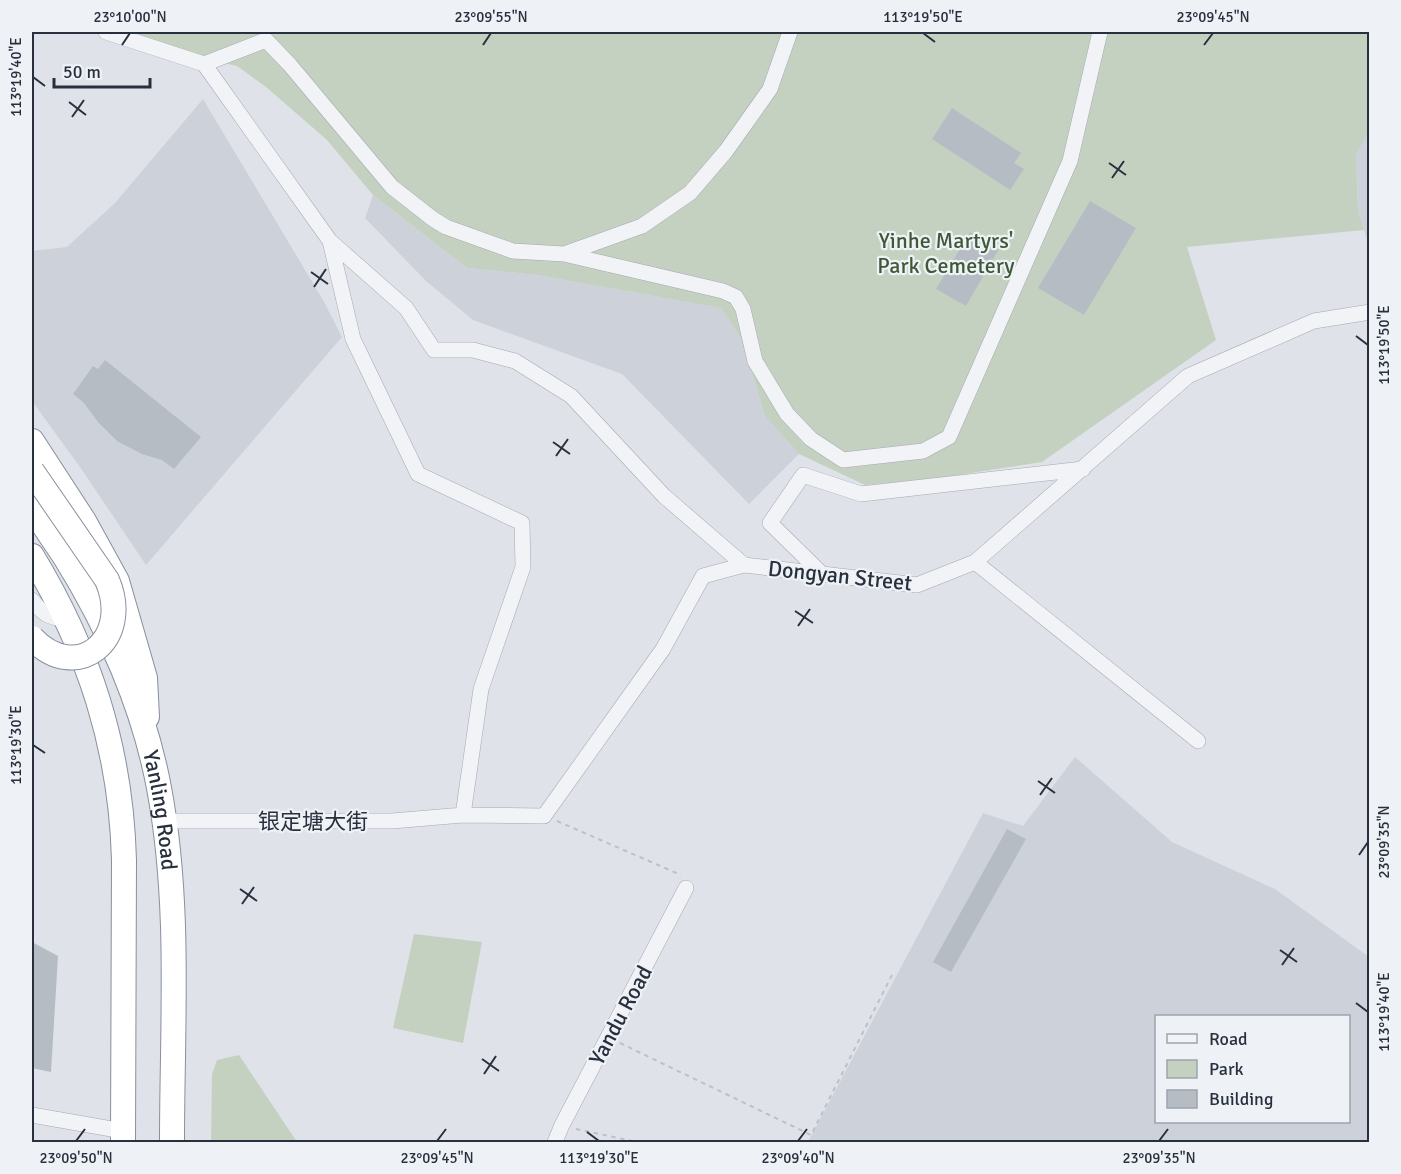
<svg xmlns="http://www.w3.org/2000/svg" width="1401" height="1174" font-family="Signika,'Noto Sans SC',sans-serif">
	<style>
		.built { fill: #cdd1da; fill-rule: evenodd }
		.green { fill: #c5d1c0 }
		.building { fill: #b6bcc4 }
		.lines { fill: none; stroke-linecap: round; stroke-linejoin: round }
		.minor-casing { stroke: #a4a9b2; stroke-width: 16 }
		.trunk-casing { stroke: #87909e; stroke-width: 26 }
		.path { stroke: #bdc0c6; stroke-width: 2; stroke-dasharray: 4.5 4.5; stroke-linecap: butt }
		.minor { stroke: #f1f3f6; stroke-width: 15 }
		.trunk { stroke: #fff; stroke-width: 24 }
		.trunk-bridge-casing { stroke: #87909e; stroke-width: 26; stroke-linecap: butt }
		.trunk-bridge { stroke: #fff; stroke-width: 24 }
		.ticks { fill: none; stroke: #28303e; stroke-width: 2 }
		.labels { text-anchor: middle; stroke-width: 4.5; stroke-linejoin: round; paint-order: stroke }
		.park-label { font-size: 22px; fill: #3d5936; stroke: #eef1f5 }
		.street-label { font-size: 22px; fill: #28303e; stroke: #eef1f5 }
		.neatline { fill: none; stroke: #28303e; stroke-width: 2 }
		.ticks-label { font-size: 15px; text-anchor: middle; fill: #28303e }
	</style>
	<rect width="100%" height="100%" fill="#dfe2e8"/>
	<path class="built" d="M203,99l120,201 19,37 -196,228 -66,-98 -48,-66v-150l35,-4 48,-44z
		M1369,132v114l-11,-35 -2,-58z
		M373,195l94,73 70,7 184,33 21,32 23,76 34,38 -50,50 -127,-130 -149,-54 -47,-39 -61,-63z
		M1075,757l97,85 103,47 94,68v185h-561l175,-329 40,13zM1156,1016h192v106h-192z"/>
	<path class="green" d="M131,32h1238v100l-13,22 2,57 6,19 -177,17 29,93 -174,122 -110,17 -67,6 -66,-31 -34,-38 -23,-76 -21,-32 -184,-33 -70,-7 -94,-73 -46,-55 -61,-53 -29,-21 -49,-11z
		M414,934l68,8 -19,101 -70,-15z
		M239,1055l58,87h-86l1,-68 5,-14z"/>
	<path class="building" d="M952,108l69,45 -7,10 10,6 -14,21 -78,-51z
		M1090,201l46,27 -52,87 -46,-27z
		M970,232l29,17 -33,57 -30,-17z
		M105,360l96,77 -27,32 -12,-9 -20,-6 -25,-13 -19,-19 -14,-19 -11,-9 20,-28 5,3z
		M1007,829l19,10 -75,133 -18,-10z
		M32,942l26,14 -7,116 -19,-4z"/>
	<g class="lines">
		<g class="minor-casing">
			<path id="minor" d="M106,32l98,32 126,177 23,98 65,135 104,49 1,44 -42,122 -18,126
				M204,64l62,-24 24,25 102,122 41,32 13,8 67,24 51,3 159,37 13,6 7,12 12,52 32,53 24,25 32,21 80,-9 26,-14 121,-276 30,-129
				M330,241l76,67 28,42h39l42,11 56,35 93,100 80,69
				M564,254l78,-28 48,-33 36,-42 44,-62 20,-57
				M975,562l223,179
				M822,574l-52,-51 33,-48 58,19 222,-25
				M32,600c11,14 16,18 35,19
				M164,821h228l71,-6 81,1 119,-167 40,-73 41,-11 173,20 58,-23 213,-186 126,-55 56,-9
				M32,1115l91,16
				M555,1142l7,-17 124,-237"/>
		</g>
		<g class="trunk-casing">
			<g id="trunk">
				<path d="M32,441l52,80 33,60 28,97 2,39"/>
				<path id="s1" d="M32,507c10,17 22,33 33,50 43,69 79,150 94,231 22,116 13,237 13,354"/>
				<path d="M32,556c57,94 89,192 92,304l-1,282"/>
			</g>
		</g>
		<path class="path" d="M557,821l124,54
			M620,1043l191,92 81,-160
			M576,1129l61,13"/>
		<use href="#minor" class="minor"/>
		<use href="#trunk" class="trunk"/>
		<g class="trunk-bridge-casing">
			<path id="trunk-bridge" d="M32,471l75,109c26,60 -31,105 -75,58"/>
		</g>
		<use href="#trunk-bridge" class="trunk-bridge"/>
	</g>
	<path class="ticks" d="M923,33l12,9M122,45l8,-12M483,45l8,-12M1204,45l9,-12M33,77l12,9M69,102l17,13M72,117l12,-17M1109,163l17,12M1112,178l12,-17M311,272l17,12M314,287l12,-18M1356,336l12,9M553,442l17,12M556,456l12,-17M795,611l18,12M798,626l12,-17M33,745l12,8M1038,781l17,12M1040,795l12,-17M1359,855l9,-13M240,889l17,12M242,904l12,-17M1280,950l17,12M1282,965l12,-17M1356,1003l12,9M482,1059l17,12M484,1074l12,-18M587,1132l12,9M76,1141l9,-12M437,1141l9,-12M798,1141l9,-12M1159,1141l9,-12"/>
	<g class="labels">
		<g class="park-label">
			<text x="946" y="248">Yinhe Martyrs'<tspan x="946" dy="25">Park Cemetery</tspan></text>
		</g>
		<g class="street-label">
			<text transform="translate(840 575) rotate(6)" y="8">Dongyan Street</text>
			<text dy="8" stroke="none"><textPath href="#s1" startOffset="333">Yanling Road</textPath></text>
			<text x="313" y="829">银定塘大街</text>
			<text transform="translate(620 1015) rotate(-62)" y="8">Yandu Road</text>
		</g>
	</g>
	<rect width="1401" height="1174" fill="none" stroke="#eef1f5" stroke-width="66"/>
	<rect x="1155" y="1015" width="195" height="108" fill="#eef1f5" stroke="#9fa4ac" stroke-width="1.5"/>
	<rect x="1167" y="1034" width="30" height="9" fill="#f1f3f6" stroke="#9fa4ac" stroke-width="1.5"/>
	<text x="1209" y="1045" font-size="18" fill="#28303e">Road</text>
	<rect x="1167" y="1060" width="30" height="18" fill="#c5d1c0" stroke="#9fa4ac" stroke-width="1.5"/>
	<text x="1209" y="1075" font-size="18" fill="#28303e">Park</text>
	<rect x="1167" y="1090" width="30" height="18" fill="#b6bcc4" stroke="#9fa4ac" stroke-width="1.5"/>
	<text x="1209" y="1105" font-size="18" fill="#28303e">Building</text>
	<path d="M54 78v9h96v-9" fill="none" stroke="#28303e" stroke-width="3"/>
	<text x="63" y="78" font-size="18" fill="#28303e" stroke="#eef1f5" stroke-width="4.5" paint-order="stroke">50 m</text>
	<rect x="33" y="33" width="1335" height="1108" class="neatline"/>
	<g class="ticks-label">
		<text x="130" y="22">23°10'00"N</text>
		<text x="491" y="22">23°09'55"N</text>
		<text x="923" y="22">113°19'50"E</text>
		<text x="1213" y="22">23°09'45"N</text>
		<text transform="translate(16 77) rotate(-90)" y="5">113°19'40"E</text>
		<text transform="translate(1384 345) rotate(-90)" y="5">113°19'50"E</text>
		<text transform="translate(16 745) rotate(-90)" y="5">113°19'30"E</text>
		<text transform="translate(1384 842) rotate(-90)" y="5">23°09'35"N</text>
		<text transform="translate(1384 1012) rotate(-90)" y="5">113°19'40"E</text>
		<text x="76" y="1163">23°09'50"N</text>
		<text x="437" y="1163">23°09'45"N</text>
		<text x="599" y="1163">113°19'30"E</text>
		<text x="798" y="1163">23°09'40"N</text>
		<text x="1159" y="1163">23°09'35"N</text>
	</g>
</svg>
